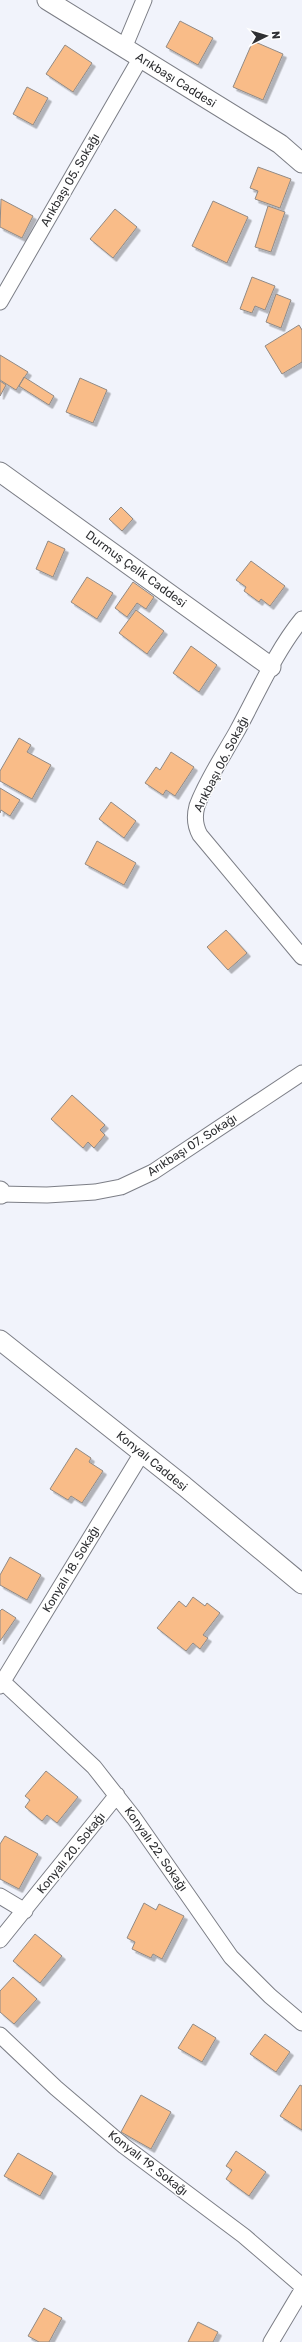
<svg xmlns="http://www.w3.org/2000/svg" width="302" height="2342" font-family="Rubik,sans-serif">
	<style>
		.building { fill: #f9bc88; stroke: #918a85; filter: url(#shadow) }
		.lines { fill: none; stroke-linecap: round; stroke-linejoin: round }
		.minor-casing { stroke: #7c7e86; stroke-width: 17 }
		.tertiary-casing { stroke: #7c7e86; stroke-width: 21 }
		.minor { stroke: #fff; stroke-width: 15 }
		.tertiary { stroke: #fff; stroke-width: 19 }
		.labels { text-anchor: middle; stroke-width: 3; stroke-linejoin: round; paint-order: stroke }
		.street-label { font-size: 12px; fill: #2f3033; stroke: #fff }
	</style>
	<defs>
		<filter id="shadow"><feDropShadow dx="3.5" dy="3.5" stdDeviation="0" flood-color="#0004"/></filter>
	</defs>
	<rect width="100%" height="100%" fill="#f1f3fb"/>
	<path class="building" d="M180,21l33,17 -15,27 -32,-18z
		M253,41l30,13 -20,46 -30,-13z
		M65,45l27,18 -19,29 -27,-18z
		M27,87l21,11 -15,27 -20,-11z
		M258,167l33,12 -11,29 -25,-9 3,-8 -8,-3z
		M1,199l32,17 -11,22 -22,-11z
		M213,201l35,16 -21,46 -35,-17z
		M268,206l17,6 -14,40 -16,-5z
		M115,209l22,18 -24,31 -23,-19z
		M252,277l23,9 -10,24 -10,-4 -3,7 -12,-4z
		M276,294l15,6 -10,28 -15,-6z
		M299,325l3,5v32l-20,12 -17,-28z
		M0,355l28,17 -12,18 -16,-10z
		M24,377l30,19 -5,9 -30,-19z
		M80,378l27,12 -14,33 -27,-11z
		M0,381l6,4 -6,11z
		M121,507l12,12 -11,12 -13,-12z
		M48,541l17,8 -12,28 -17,-8z
		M251,561l34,25 -15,20 -9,-7 -2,3 -15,-11 2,-4 -10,-7z
		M87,577l26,16 -16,26 -26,-17z
		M133,582l21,15 -8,12 -9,-6 -10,14 -12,-9z
		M136,610l28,21 -17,23 -28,-21z
		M191,646l26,19 -18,27 -26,-19z
		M19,738l12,7 -4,7 24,13 -19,34 -32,-18v-10z
		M171,752l23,15 -19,29 -9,-6 -3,5 -18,-12 11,-16 4,3z
		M0,788l20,12 -10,16 -9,-6 -1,3z
		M111,802l25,19 -12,17 -25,-19z
		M97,841l39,22 -12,22 -39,-21z
		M226,930l21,23 -19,17 -21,-23z
		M72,1095l33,30 -5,5 5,5 -11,13 -6,-6 -5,6 -32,-29z
		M76,1448l15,10 -2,4 14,9 -21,32 -11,-7 -3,4 -18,-11z
		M10,1557l31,18 -14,25 -27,-15v-10z
		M193,1597l12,9 2,-3 13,10 -17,22 5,3 -8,11 -7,-6 -7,8 -29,-23 22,-27 7,6z
		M2,1609l14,9 -16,23v-30z
		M46,1771l32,26 -21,26 -10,-8 -5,6 -17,-14 5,-7 -5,-4z
		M5,1836l33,18 -19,35 -19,-10v-35z
		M144,1903l12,7 3,-6 25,12 -22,43 -9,-5 -2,4 -19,-9 3,-7 -8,-4z
		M35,1934l27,22 -22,27 -27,-22z
		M13,1977l24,22 -23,25 -14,-12v-21z
		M193,2024l23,14 -14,24 -24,-14z
		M265,2034l25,18 -14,20 -26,-18z
		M300,2085l2,1v44l-22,-14z
		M141,2095l30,17 -20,37 -30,-17z
		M236,2151l30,21 -17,24 -23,-17 6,-9 -6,-4z
		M18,2153l35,20 -13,23 -36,-20z
		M44,2308l18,10 -13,24h-10l-11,-6z
		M198,2322l20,10 -5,10h-25z"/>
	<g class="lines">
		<g class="minor-casing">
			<path id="minor" d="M124,48l20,-48
				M0,302l140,-243
				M302,619c-27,33 -45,76 -66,114 -13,23 -30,48 -39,73 -3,11 -2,20 3,29l102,122
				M0,1194l47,1 48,-3 26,-5 32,-15 149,-99
				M3,1682l91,85 40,51 97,139 39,39 32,27
				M0,1686l142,-233
				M0,1896l25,15
				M0,1940l117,-145
				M0,2035l56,53 68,58 120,90 58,50
				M271,2342l31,-52"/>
		</g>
		<g class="tertiary-casing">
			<path id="tertiary" d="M47,0l233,144 22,19
				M0,472l271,195
				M0,1191l1,3
				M0,1340l184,146 118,98"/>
		</g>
		<use href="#minor" class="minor"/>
		<use href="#tertiary" class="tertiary"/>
	</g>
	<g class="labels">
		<g class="street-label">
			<text transform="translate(176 80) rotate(32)" y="4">Arıkbaşı Caddesi</text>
			<text transform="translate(70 180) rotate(-60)" y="4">Arıkbaşı 05. Sokağı</text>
			<text transform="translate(136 569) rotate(36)" y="4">Durmuş Çelik Caddesi</text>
			<text transform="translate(221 764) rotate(-63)" y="4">Arıkbaşı 06. Sokağı</text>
			<text transform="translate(192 1145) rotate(-33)" y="4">Arıkbaşı 07. Sokağı</text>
			<text transform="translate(152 1461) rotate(39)" y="4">Konyalı Caddesi</text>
			<text transform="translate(71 1569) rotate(-59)" y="4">Konyalı 18. Sokağı</text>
			<text transform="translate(156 1849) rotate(55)" y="4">Konyalı 22. Sokağı</text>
			<text transform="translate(71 1853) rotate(-51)" y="4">Konyalı 20. Sokağı</text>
			<text transform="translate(148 2163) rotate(38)" y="4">Konyalı 19. Sokağı</text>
		</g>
	</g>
	<g transform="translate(266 36) rotate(85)" stroke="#ffffff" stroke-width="3" paint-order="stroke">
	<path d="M0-3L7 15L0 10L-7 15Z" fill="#2f3033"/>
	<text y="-6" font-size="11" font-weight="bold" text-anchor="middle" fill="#2f3033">N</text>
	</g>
</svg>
